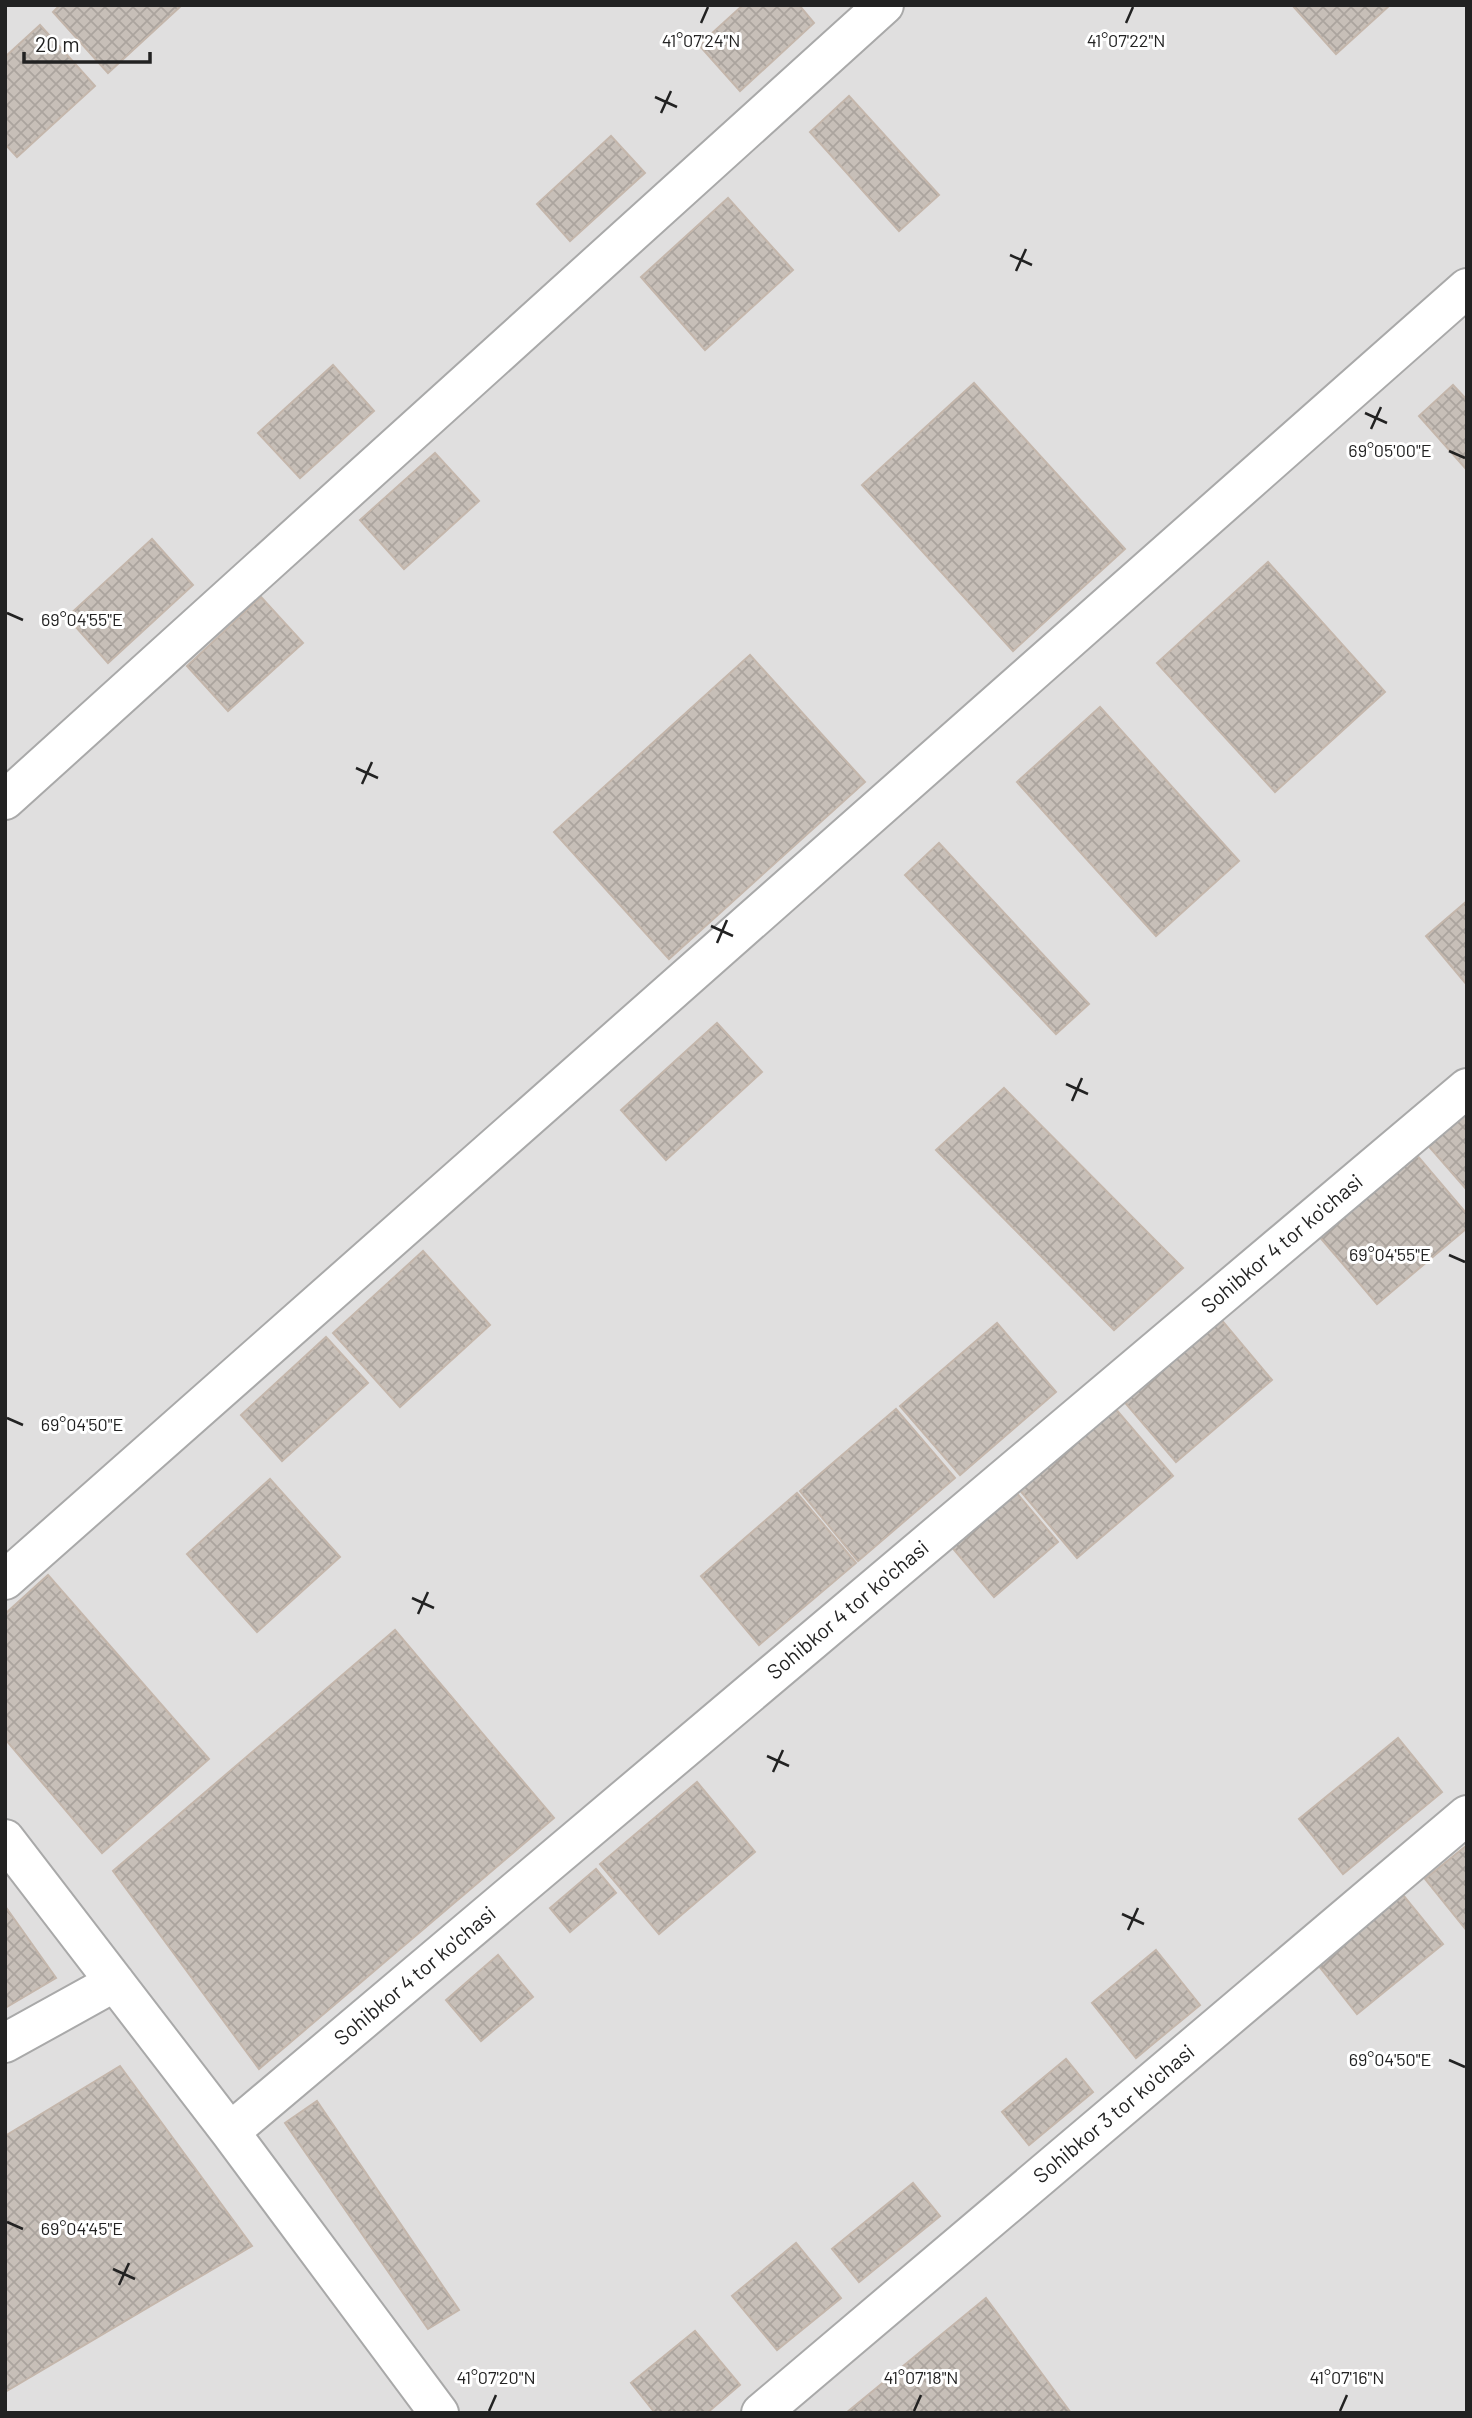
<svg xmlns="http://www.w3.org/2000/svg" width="1472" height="2418" font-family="Barlow,sans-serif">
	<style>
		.residential { fill: #e0dfdf }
		.building { fill: url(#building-cross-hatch); stroke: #c4b6ab; stroke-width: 2 }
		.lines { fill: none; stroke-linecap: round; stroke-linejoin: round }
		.minor-casing { stroke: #a9a9a9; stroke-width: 42 }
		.minor { stroke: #fff; stroke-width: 38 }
		.ticks { fill: none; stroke: #222; stroke-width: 2.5 }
		.labels { text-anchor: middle; stroke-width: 6; stroke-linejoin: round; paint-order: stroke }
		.street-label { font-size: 21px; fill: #222; stroke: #fff }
		.ticks-label { font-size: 18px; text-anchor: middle; fill: #222; stroke: #fff; stroke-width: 6; stroke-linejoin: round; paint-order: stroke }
	</style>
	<defs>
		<pattern id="building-cross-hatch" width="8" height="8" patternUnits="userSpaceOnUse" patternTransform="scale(1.75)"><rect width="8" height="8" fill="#c7bfb8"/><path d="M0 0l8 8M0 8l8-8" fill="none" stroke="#aba49e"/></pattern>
	</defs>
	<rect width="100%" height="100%" fill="#f2efe9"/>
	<path class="residential" d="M5,5h1462v2408h-1462z"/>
	<path class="building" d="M60,5h122l-74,68 -55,-61z
		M743,5h56l15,18 -74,68 -41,-46z
		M1292,5h98l-54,49z
		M40,25l55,61 -78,71 -12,-13v-87z
		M849,96l90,99 -40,36 -89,-99z
		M611,136l34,37 -75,68 -33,-37z
		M728,198l65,72 -88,80 -64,-73z
		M333,365l41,46 -74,67 -42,-45z
		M974,383l151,166 -112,102 -151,-166z
		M1453,385l14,15v70l-48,-54z
		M435,453l44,48 -75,68 -44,-49z
		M152,539l41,46 -85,78 -41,-46z
		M1268,562l117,130 -110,100 -118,-129z
		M261,597l42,46 -75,68 -41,-45z
		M750,655l115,127 -196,177 -115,-127z
		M1100,707l139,154 -83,75 -139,-154z
		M939,843l150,161 -33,30 -151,-159z
		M1467,901v84l-41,-49z
		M717,1023l45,49 -96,88 -45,-50z
		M1004,1088l179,180 -69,62 -178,-180z
		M1467,1109v81l-41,-47z
		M1415,1153l52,61v14l-90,76 -59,-69z
		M423,1251l67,74 -90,82 -67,-74z
		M1219,1317l53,63 -96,82 -54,-63z
		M997,1323l59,69 -96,83 -60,-69z
		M326,1337l42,46 -86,78 -41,-46z
		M1114,1407l59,69 -96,82 -59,-70z
		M896,1409l59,69 -97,83 -58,-70z
		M270,1479l70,78 -83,75 -70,-78z
		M1015,1491l43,51 -64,55 -43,-51z
		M797,1493l59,70 -97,82 -58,-69z
		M48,1575l161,184 -107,94 -97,-114v-125z
		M395,1630l159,188 -295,251 -146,-198z
		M1398,1738l44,54 -99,82 -44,-55z
		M697,1782l58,70 -96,82 -59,-70z
		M1467,1845v86l-42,-52z
		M596,1869l20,24 -46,39 -20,-24z
		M1403,1895l40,49 -86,70 -39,-49z
		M5,1906l51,72 -51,30z
		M1156,1950l44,55 -64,53 -44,-55z
		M498,1955l35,42 -52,44 -35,-41z
		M1066,2059l27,33 -64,53 -27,-33z
		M120,2066l132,180 -247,146v-256z
		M317,2101l142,209 -31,19 -143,-206z
		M913,2183l27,33 -81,66 -27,-33z
		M796,2243l45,55 -64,52 -45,-54z
		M986,2298l85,115h-225z
		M695,2331l45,54 -33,28h-52l-24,-30z"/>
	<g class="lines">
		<g class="minor-casing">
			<path id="minor" d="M5,800l879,-795
				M5,1580l1462,-1292
				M5,1839l225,293 209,281
				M5,2043l110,-61
				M230,2132l1237,-1044
				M761,2413l706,-598"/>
		</g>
		<use href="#minor" class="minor"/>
	</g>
	<path class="ticks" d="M701,23l7,-16M1126,23l7,-16M655,97l22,10M661,113l10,-22M1010,255l22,10M1016,271l10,-22M1365,413l22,10M1371,429l10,-22M1449,451l16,7M7,613l16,7M356,768l22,10M362,784l10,-22M711,926l22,10M717,943l10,-23M1066,1084l22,10M1072,1101l10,-23M1449,1255l16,7M7,1418l16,7M412,1598l22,10M418,1614l10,-22M767,1756l22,10M773,1772l10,-22M1122,1914l22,10M1128,1930l10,-22M1449,2060l16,7M7,2222l16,7M113,2269l22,10M119,2285l10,-22M489,2411l7,-16M914,2411l7,-16M1340,2411l7,-16"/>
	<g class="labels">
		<g class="street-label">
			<text transform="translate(1282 1244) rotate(-40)" y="7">Sohibkor 4 tor ko'chasi</text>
			<text transform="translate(848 1610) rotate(-40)" y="7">Sohibkor 4 tor ko'chasi</text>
			<text transform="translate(415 1976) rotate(-40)" y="7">Sohibkor 4 tor ko'chasi</text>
			<text transform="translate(1114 2114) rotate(-40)" y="7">Sohibkor 3 tor ko'chasi</text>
		</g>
	</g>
	<g class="ticks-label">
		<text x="701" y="47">41°07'24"N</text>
		<text x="1126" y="47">41°07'22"N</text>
		<text x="1390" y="457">69°05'00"E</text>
		<text x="82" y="626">69°04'55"E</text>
		<text x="1390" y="1261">69°04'55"E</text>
		<text x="82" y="1431">69°04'50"E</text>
		<text x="1390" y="2066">69°04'50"E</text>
		<text x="82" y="2235">69°04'45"E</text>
		<text x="496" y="2384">41°07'20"N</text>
		<text x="921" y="2384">41°07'18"N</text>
		<text x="1347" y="2384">41°07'16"N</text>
	</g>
	<rect width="1472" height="2418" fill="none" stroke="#222222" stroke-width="14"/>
	<path d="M24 52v10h126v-10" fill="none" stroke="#222222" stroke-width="3.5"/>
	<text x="35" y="52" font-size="21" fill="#222222" stroke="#ffffff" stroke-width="5" paint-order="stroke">20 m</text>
</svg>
